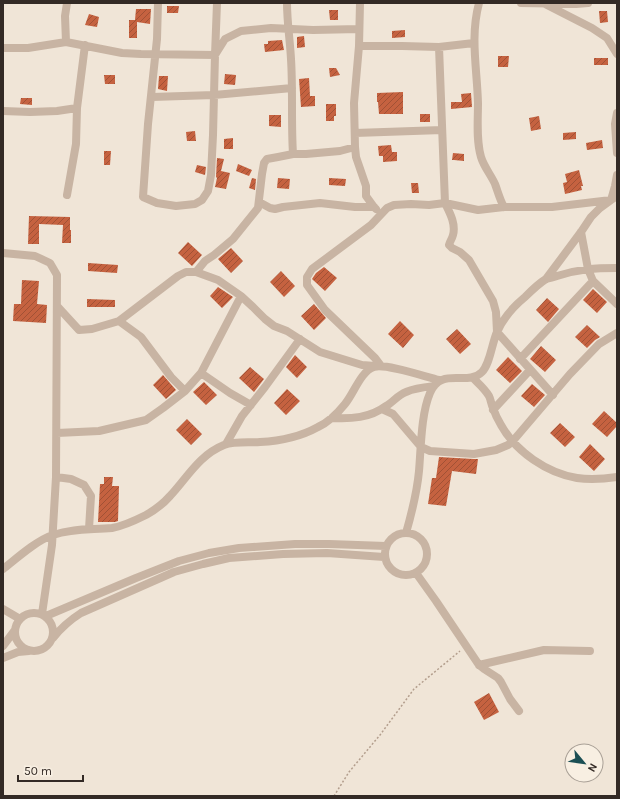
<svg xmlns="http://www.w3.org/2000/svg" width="620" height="799" font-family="Karla,sans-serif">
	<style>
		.building { fill: url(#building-hatch) }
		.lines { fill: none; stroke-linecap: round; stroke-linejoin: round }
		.path { stroke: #b39e8d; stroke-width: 1.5; stroke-dasharray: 2 2; stroke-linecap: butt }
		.minor { stroke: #c8b4a3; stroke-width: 8 }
	</style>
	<defs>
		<pattern id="building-hatch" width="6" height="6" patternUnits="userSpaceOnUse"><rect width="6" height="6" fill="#c56240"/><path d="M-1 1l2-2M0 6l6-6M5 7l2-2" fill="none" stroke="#a15135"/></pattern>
	</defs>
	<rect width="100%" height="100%" fill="#f0e5d7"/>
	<path class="building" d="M167,6h12l-1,7h-11z
		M136,9h15l-1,15 -13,-2v16h-8v-18h6z
		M329,10h9v10h-8z
		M599,11h8l1,11 -8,1z
		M89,14l10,3 -2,10 -12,-2z
		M405,30v7l-13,1v-7z
		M304,36l1,11 -8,1v-11z
		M282,40l2,10 -19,2 -1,-8h4v-3z
		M498,56h11l-1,11h-10z
		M594,58h14v7h-14z
		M329,68h7l4,7 -10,2z
		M225,74l11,1 -1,10 -11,-1z
		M104,75h11v9h-10z
		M159,76h9l-1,15 -9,-2z
		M309,78l1,18h5v10l-14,1 -2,-28z
		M403,92v22h-24l-1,-12h-1v-9z
		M471,93l1,14 -21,2v-7h11l-1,-8z
		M21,98h11v7l-12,-1z
		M326,104h10v12h-2v5h-8z
		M420,114h10v8h-10z
		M269,115h12v12l-12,-1z
		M539,116l2,13 -10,2 -2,-13z
		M195,131l1,10h-9l-1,-9z
		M576,132v7l-13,1v-7z
		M233,138v11h-9v-10z
		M602,140l1,8 -16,2 -1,-7z
		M391,145l1,7h5v9l-14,1v-6h-4l-1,-10z
		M104,151h7l-1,14h-6z
		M453,153l11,1v7l-10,-1h-2z
		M217,158l7,1 -3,12 9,2 -4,16 -11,-2 2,-9 -1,-1z
		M238,164l14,6 -3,6 -13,-5z
		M197,165l9,2 -1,8 -10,-3z
		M579,170l4,16h-2l1,4 -17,4 -2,-11 4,-1 -2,-8z
		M252,178l4,1 -1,11 -6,-2z
		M278,178l12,1 -1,10 -12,-1z
		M329,178l17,1 -1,7 -16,-1z
		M411,183h7l1,10h-7z
		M29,216l41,1v13h1v13h-9l1,-18 -24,-1v20h-11z
		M188,242l14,13 -10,11 -14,-13z
		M231,248l12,13 -12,12 -13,-14z
		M88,263l30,2 -1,8 -29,-2z
		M324,267l13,11 -12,13 -13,-12 4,-6z
		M281,271l14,15 -11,11 -14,-15z
		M22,280l17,1 -2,23 10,1 -1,18 -33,-2 1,-17h7z
		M218,287l15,10 -11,11 -12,-12z
		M593,289l14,13 -10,11 -14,-13z
		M547,298l12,11 -11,13 -12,-12z
		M87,299l28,1v7h-28z
		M314,304l12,14 -12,12 -13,-14z
		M400,321l14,14 -11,13 -15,-14z
		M587,325l13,12 -5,3 -8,8 -12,-11z
		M457,329l14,15 -11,10 -14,-15z
		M541,346l15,14 -11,12 -15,-13z
		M295,355l12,12 -10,11 -11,-11z
		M508,357l14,14 -12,12 -14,-13z
		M250,367l14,12 -10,13 -15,-14z
		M163,375l13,15 -10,9 -13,-14z
		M204,382l13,13 -11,10 -13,-13z
		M532,384l13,11 -11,12 -13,-11z
		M287,389l13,12 -14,14 -12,-12z
		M604,411l13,12v3l-10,11 -15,-13z
		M187,419l15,15 -11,11 -15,-15z
		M560,423l15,14 -10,10 -15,-14z
		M590,444l15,15 -11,12 -15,-14z
		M439,457l35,2h4l-2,15 -24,-3 -6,35 -18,-2 4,-26h4z
		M104,477h9l-1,9h7l-1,35 -3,1h-17l2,-38h4z
		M489,693l10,19 -15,8 -10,-18z"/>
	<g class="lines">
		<path class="path" d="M334,796l15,-24 31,-37 34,-46 46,-38"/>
		<path class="minor" d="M158,3l-1,36 -9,85 -5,73 14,6 19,3 19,-2 7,-4 6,-9 3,-16 2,-40 2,-80 2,-52
			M287,3c0,19 3,37 4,56 2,31 0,63 2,95
			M479,3c-9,34 -2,65 -1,100 0,17 -2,37 3,54 3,10 10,18 14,27 3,8 5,16 9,23
			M521,3l55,1 12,-1
			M545,4l47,24 15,10 10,16
			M66,42l-1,-26 2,-13
			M359,46h43l37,1 35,-4
			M439,47l6,156c5,10 11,21 8,32 -1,4 -3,6 -4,10l3,3 8,4 9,8 24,41 3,11 1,20 56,63
			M3,48h25l38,-6 56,11 19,1 74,1 10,-16 16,-8 30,-3 42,2 46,-1
			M152,97l62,-2 78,-7
			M3,111l27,1 27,-1 20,-3
			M617,113l-2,11 2,29
			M355,133l87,-3
			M355,147l1,10 10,29v10l8,11 2,2
			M67,195l9,-51 1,-36 8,-63
			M259,202l11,6 5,1 8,-2 37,-4 35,4h19
			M581,232l7,37 5,12 24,23
			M3,253l32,3 15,7 7,12 -1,202 -4,68 -10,69
			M196,272l9,-11 9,-6 19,-16 25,-31 4,-34 2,-11 3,-4 11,-2 15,-3h13l34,-3 15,-4 -1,-44 5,-57 1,-43
			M546,279l35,-47 10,-15 9,-9 11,-8 4,-14 2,-11
			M57,306l22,24 13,-1 27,-8 59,-45 8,-4h10l22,8 23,16 12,11 12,12 9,7 13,5 33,21 42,13 13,1
			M119,321l22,16 30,40 14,14
			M520,359l73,-78
			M381,366l-6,-8 -50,-48 -18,-25v-8l5,-8 59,-44 16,-17 7,-3 17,-1 18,1 16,-2 33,7 26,-3h48l59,-7 6,-4
			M201,373l29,20 21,12
			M473,378c6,6 12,11 16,18 2,4 2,8 4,12 2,6 5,12 8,17 15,27 46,48 76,53 13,2 27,1 40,-1
			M382,409l11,5 28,33 9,4 44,3 22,-4 12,-5 4,-3 58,-68 29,-30 18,-11
			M493,410l37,-40
			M332,418c19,1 38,0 54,-12 7,-4 12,-11 20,-14 9,-4 19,-5 28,-6
			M57,433l42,-2 47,-11 17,-12 22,-17 16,-18 40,-77
			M226,444l16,-28 23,-29 35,-48
			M56,477l15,2 13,6 7,11 -2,33
			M406,533c6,-21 11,-40 13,-62 2,-23 2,-57 11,-78 11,-27 37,-6 52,-21 8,-8 10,-29 15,-40 6,-13 17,-26 28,-35 6,-6 13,-13 21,-18 3,-1 8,-2 11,-3 22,-7 38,-8 60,-8
			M385 554a21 21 0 1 1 42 0a21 21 0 1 1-42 0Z
			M3,569c14,-11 34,-29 50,-34 21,-7 39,-5 59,-7 12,-2 24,-8 34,-13 9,-5 17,-11 24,-19 17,-18 29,-41 54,-51 11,-4 25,-2 36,-3 21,-1 40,-5 58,-15 11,-5 19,-13 27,-23 9,-11 16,-33 29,-37 11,-4 52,10 65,13
			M416,573l20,28 43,64 5,4 14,9 3,4 9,17 9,12
			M3,609l17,10
			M15 632a19 19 0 1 1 38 0a19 19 0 1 1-38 0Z
			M46,616l90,-38 43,-17 30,-8 30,-5 56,-4h34l57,2
			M53,638c8,-10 17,-18 28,-25l93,-41 29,-8 26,-6 54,-4 44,-1 57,4
			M3,646l12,-16
			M3,658l15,-6 11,-1
			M479,665l65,-15 46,1"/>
	</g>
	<rect width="620" height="799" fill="none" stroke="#332a25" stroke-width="8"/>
	<g transform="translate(584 763) rotate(119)"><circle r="19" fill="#f8efe2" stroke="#a9a096"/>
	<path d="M0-3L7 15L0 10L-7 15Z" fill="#1b4f54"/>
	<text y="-6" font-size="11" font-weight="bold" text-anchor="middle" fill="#332a25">N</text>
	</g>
	<path d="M18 775v6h65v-6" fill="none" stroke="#332a25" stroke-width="2"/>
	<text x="24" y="775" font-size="12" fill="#332a25" stroke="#f8efe2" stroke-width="3" paint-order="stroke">50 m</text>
</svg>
